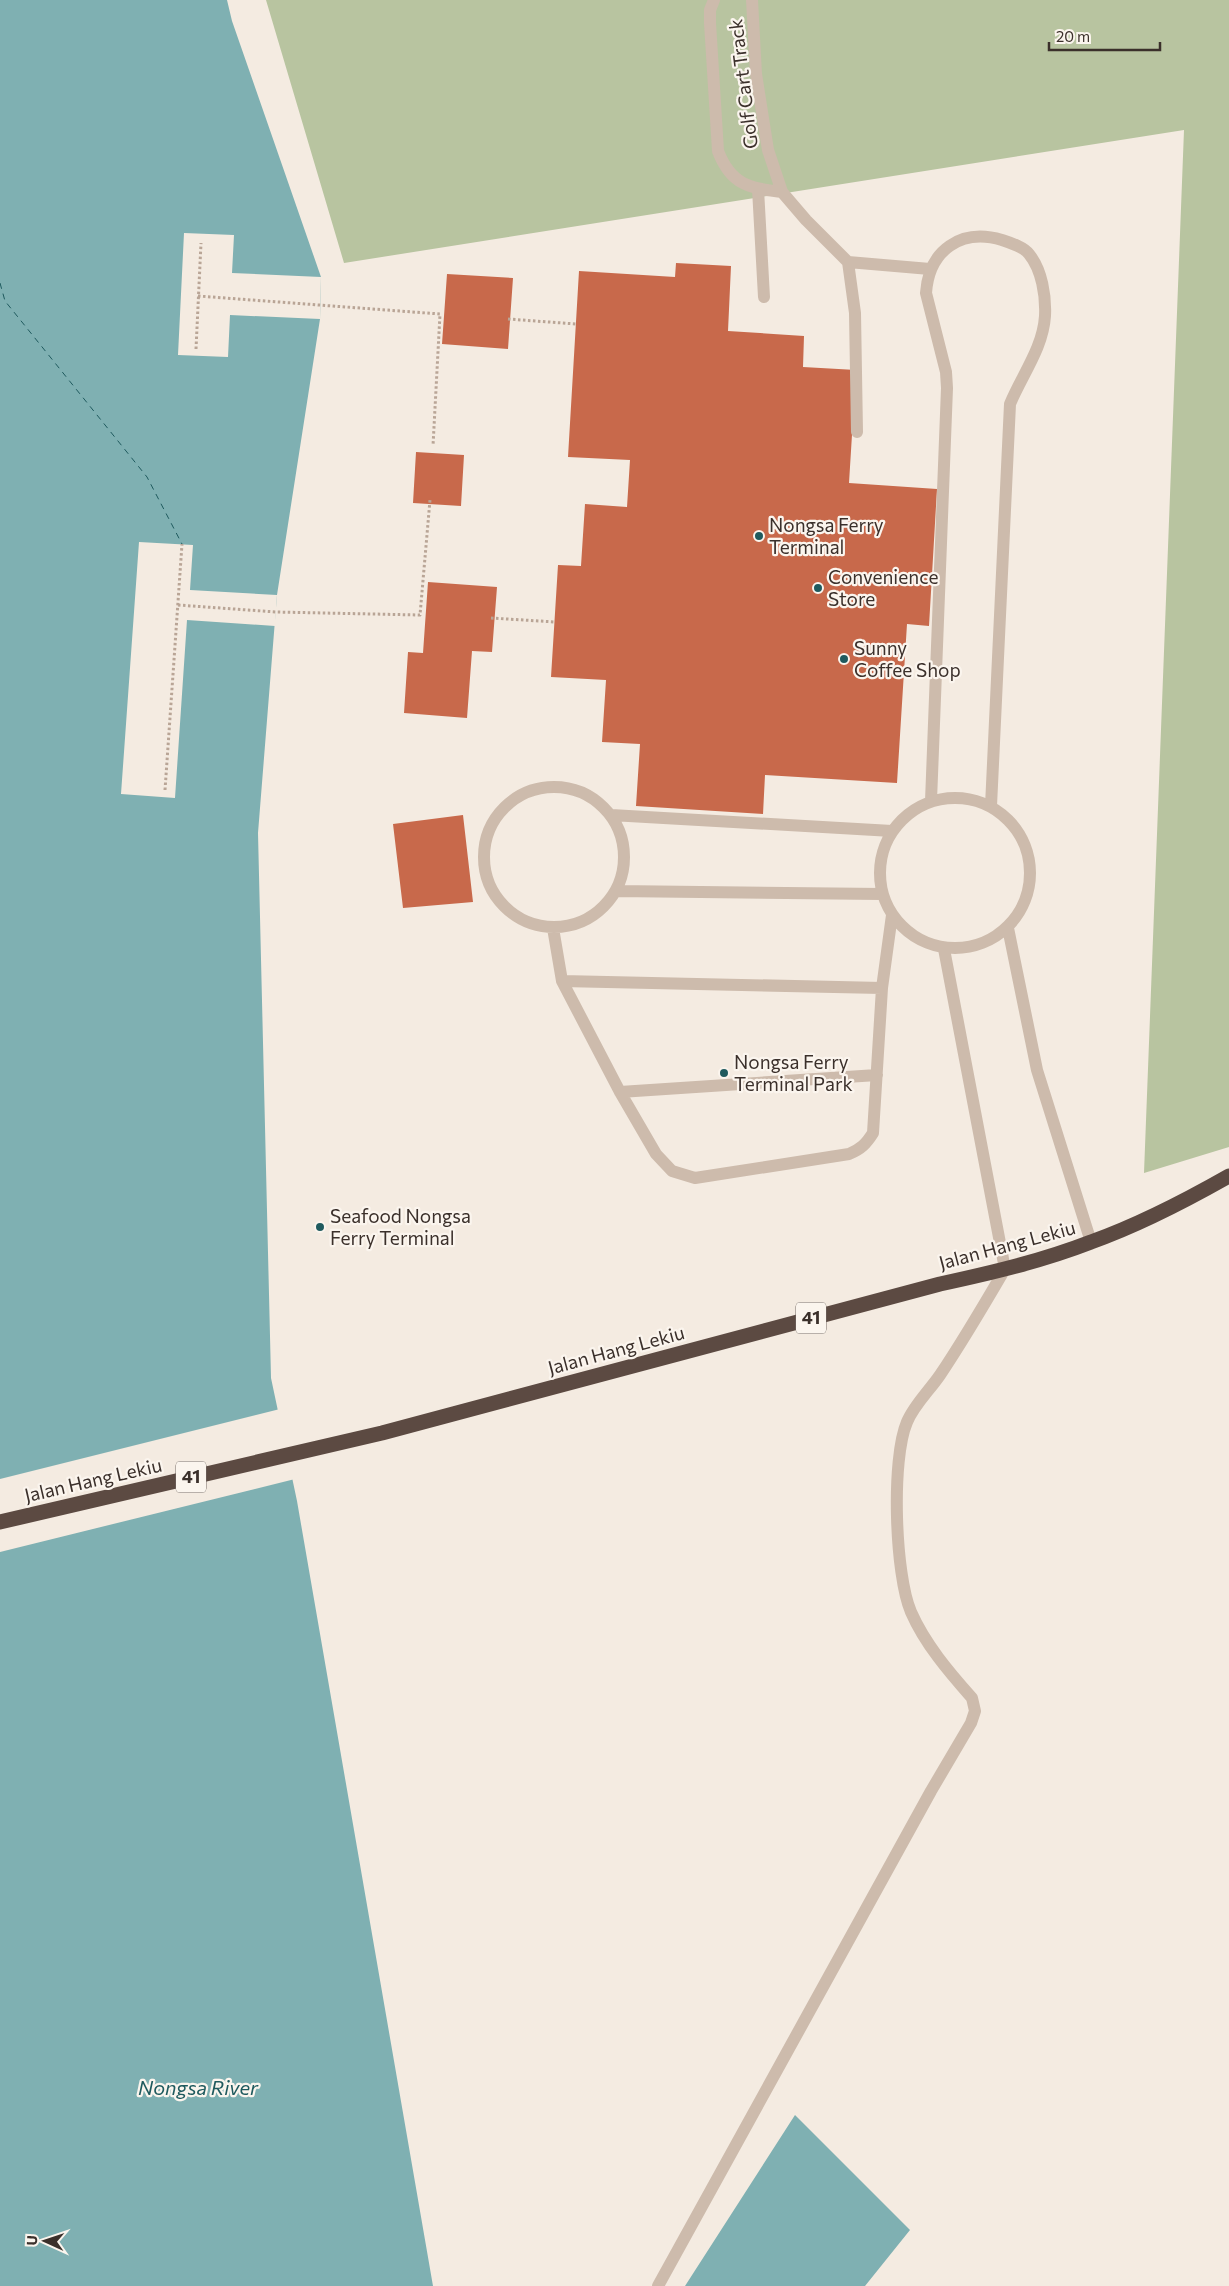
<svg xmlns="http://www.w3.org/2000/svg" width="1229" height="2286" font-family="Commissioner,sans-serif">
	<style>
		.green { fill: #b8c4a0 }
		.water { fill: #7fb0b2 }
		.pier { fill: #f4ebe1 }
		.lines { fill: none; stroke-linecap: round; stroke-linejoin: round }
		.ferry { stroke: #1f5a5e; stroke-width: 1; stroke-dasharray: 6 5; stroke-linecap: butt }
		.building { fill: #c8694b }
		.path { stroke: #b9a596; stroke-width: 3; stroke-dasharray: 2.5 2.5; stroke-linecap: butt }
		.lane { stroke: #cdbbac; stroke-width: 12 }
		.highway { stroke: #5c4a42; stroke-width: 15 }
		.poi-dot { fill: #1f5a5e; stroke: #fbf5ee; stroke-width: 2 }
		.labels { text-anchor: middle; stroke-width: 4.5; stroke-linejoin: round; paint-order: stroke }
		.shield { fill: #fbf5ee; stroke: #756b66; stroke-width: 1 }
		.shield-label { font-size: 18px; font-weight: bold; fill: #3b302b }
		.street-label { font-size: 19px; fill: #3b302b; stroke: #fbf5ee }
		.poi-label { font-size: 19px; fill: #3b302b; stroke: #fbf5ee; text-anchor: start }
		.water-label { font-size: 20px; font-style: italic; fill: #1f5a5e; stroke: #fbf5ee }
	</style>
	<rect width="100%" height="100%" fill="#f4ebe1"/>
	<path class="green" d="M266,0h963v1147l-85,26 40,-1043 -840,133z"/>
	<path class="water" d="M0,0h227l5,21 89,256 -1,42 -43,276 -19,238 13,545 26,123 136,785h-433z
		M795,2115l115,115 -45,56h-180z"/>
	<path class="pier" d="M184,233l50,2 -2,38 89,4 -1,42 -90,-4 -2,42 -50,-2z
		M139,542l54,3 -3,45 87,5 -2,31 -88,-6 -12,178 -54,-4z
		M280,1409l15,70 -295,73v-73z"/>
	<g class="lines">
		<path class="ferry" d="M0,283l5,18 142,176 35,67"/>
	</g>
	<path class="building" d="M676,263l55,3 -3,65 76,5 -1,31 53,3 -7,113 88,6 -8,137 -22,-2 -10,159 -132,-8 -2,39 -127,-8 4,-62 -38,-2 4,-62 -55,-3 7,-112 23,1 4,-62 42,3 3,-47 -62,-3 11,-186 96,6z
		M447,274l66,4 -5,71 -66,-5z
		M416,452l48,3 -3,51 -48,-3z
		M428,582l69,5 -5,65 -20,-1 -5,67 -63,-5 4,-61 15,1z
		M463,815l10,87 -70,6 -10,-84z"/>
	<g class="lines">
		<path class="path" d="M198,296l242,18 -7,132
			M508,319l68,5
			M196,349l5,-106
			M178,605l98,7 144,3 10,-115
			M491,618l64,4
			M165,790l17,-246"/>
		<path class="lane" d="M714,0l-4,10v13l8,128c13,34 31,37 64,41
			M752,0l4,74 12,76 14,42 24,28 42,42 82,7
			M758,189l6,108
			M848,262l7,51 2,119
			M484 857a70 70 0 1 1 140 0a70 70 0 1 1-140 0Z
			M880 873a75 75 0 1 1 150 0a75 75 0 1 1-150 0Z
			M931,801l16,-413 -1,-16 -20,-79c3,-43 35,-65 76,-53 9,3 22,7 27,14 13,16 17,42 16,62 -2,32 -23,59 -35,88l-19,402
			M611,815l281,16
			M616,891l266,3
			M553,928l9,53 58,111 36,62 16,17 23,7 154,-24c12,-5 17,-10 24,-21l9,-145 10,-73
			M1008,928l29,142 54,172
			M562,981l320,7
			M620,1092l257,-17
			M658,2286l273,-495 40,-68 4,-12 -3,-13c-23,-26 -47,-54 -61,-86 -16,-37 -20,-153 -4,-190 7,-17 22,-31 33,-47 23,-34 44,-70 65,-106l-61,-320"/>
		<path class="highway" d="M0,1522l382,-89 558,-149c51,-11 102,-23 151,-42 48,-17 94,-41 138,-66"/>
	</g>
	<g class="poi-dot">
		<circle cx="759" cy="536" r="5"/>
		<circle cx="818" cy="588" r="5"/>
		<circle cx="844" cy="659" r="5"/>
		<circle cx="724" cy="1073" r="5"/>
		<circle cx="320" cy="1227" r="5"/>
	</g>
	<g class="labels">
		<g class="shield">
			<rect x="796" y="1302.5" width="30" height="31" rx="4"/>
			<rect x="176" y="1461.5" width="30" height="31" rx="4"/>
		</g>
		<g class="shield-label">
			<text x="811" y="1324">41</text>
			<text x="191" y="1483">41</text>
		</g>
		<g class="street-label">
			<text transform="translate(743 84) rotate(-97)" y="7">Golf Cart Track</text>
			<text transform="translate(1007 1245) rotate(-15)" y="7">Jalan Hang Lekiu</text>
			<text transform="translate(616 1350) rotate(-15)" y="7">Jalan Hang Lekiu</text>
			<text transform="translate(93 1480) rotate(-13)" y="7">Jalan Hang Lekiu</text>
		</g>
		<g class="poi-label">
			<text x="769" y="532">Nongsa Ferry<tspan x="769" dy="22">Terminal</tspan></text>
			<text x="828" y="584">Convenience<tspan x="828" dy="22">Store</tspan></text>
			<text x="854" y="655">Sunny<tspan x="854" dy="22">Coffee Shop</tspan></text>
			<text x="734" y="1069">Nongsa Ferry<tspan x="734" dy="22">Terminal Park</tspan></text>
			<text x="330" y="1223">Seafood Nongsa<tspan x="330" dy="22">Ferry Terminal</tspan></text>
		</g>
		<g class="water-label">
			<text x="198" y="2095">Nongsa River</text>
		</g>
	</g>
	<g transform="translate(45 2241) rotate(273)" stroke="#fbf5ee" stroke-width="4" paint-order="stroke">
	<path d="M0-4L9 19L0 12L-9 19Z" fill="#3b302b"/>
	<text y="-8" font-size="14" font-weight="bold" text-anchor="middle" fill="#3b302b">U</text>
	</g>
	<path d="M1049 42v8h111v-8" fill="none" stroke="#3b302b" stroke-width="2.5"/>
	<text x="1056" y="42" font-size="15" fill="#3b302b" stroke="#fbf5ee" stroke-width="4" paint-order="stroke">20 m</text>
</svg>
